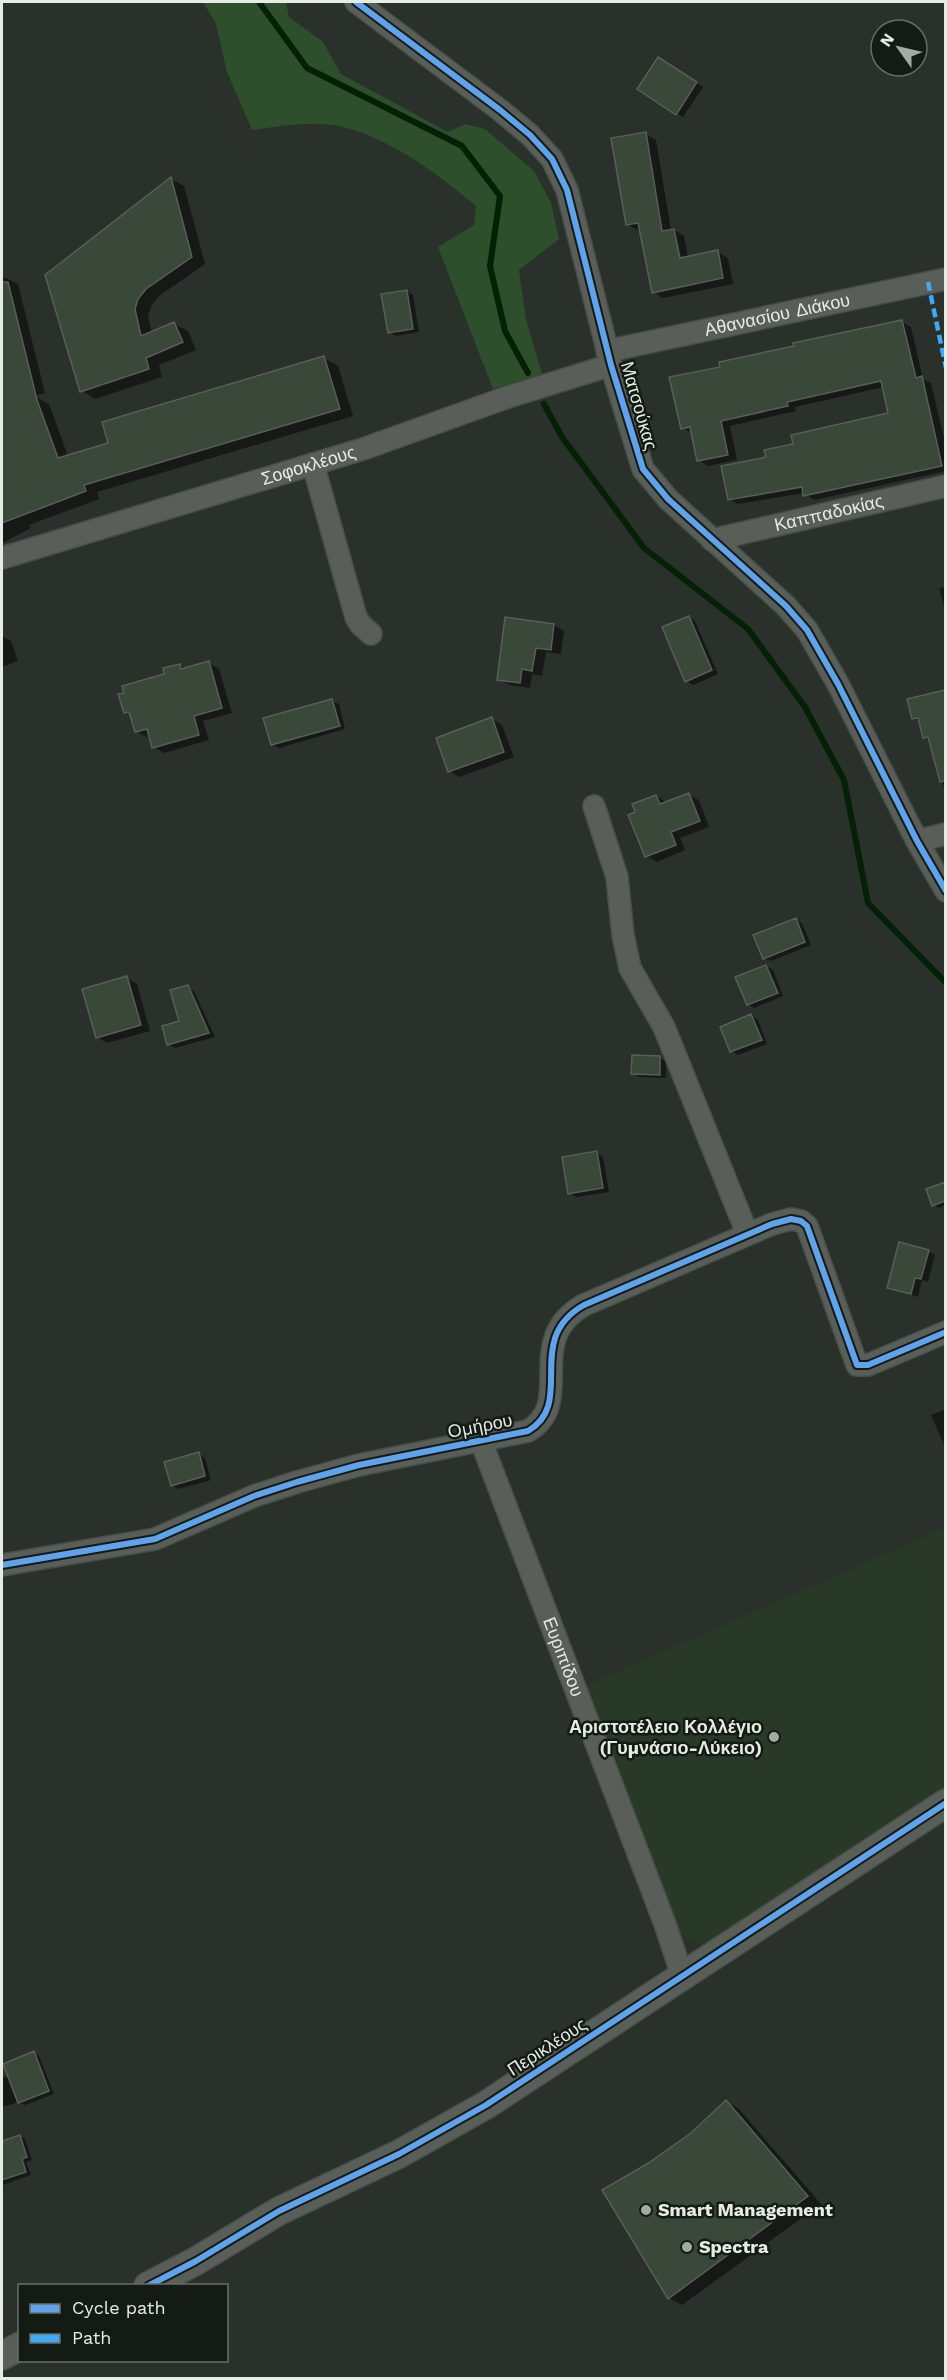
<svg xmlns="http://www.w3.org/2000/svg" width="947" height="2380" font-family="'Work Sans',sans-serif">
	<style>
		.built { fill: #293928 }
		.green { fill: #2d4f2c }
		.shadow { fill: #0007 }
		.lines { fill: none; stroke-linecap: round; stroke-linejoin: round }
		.stream { stroke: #042105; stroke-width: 6 }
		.building { fill: #394839; stroke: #585e58; stroke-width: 1.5 }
		.minor-casing { stroke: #494e49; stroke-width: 24 }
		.tertiary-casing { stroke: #494e49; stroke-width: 30 }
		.minor { stroke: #595e59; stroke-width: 21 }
		.tertiary { stroke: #595e59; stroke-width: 27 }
		.quiet { stroke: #3fa9f5; stroke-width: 4.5; stroke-dasharray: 9 4.5; stroke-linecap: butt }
		.cycleway-casing { stroke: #141a14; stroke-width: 10 }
		.cycleway { stroke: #60a3ed; stroke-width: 6 }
		.poi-dot { fill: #a3aaa2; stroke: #141a14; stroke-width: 2 }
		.labels { text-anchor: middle; stroke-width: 5; stroke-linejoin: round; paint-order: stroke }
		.street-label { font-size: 18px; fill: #e4ece3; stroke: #141a14 }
		.poi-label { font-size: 18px; font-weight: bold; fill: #e4ece3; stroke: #141a14; text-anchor: start }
	</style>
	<rect width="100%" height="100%" fill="#2a302a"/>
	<path class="built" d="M945,1528v260l-244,158 -21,-13 -97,-246z"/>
	<path class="green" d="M203,2h83l3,15 34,25 18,32 107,58 17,-8 20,5 49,42 17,32 8,36 -39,30 -1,2 7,48 16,55 -49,15 -55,-142 36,-22 2,-19c-37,-31 -86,-68 -133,-79 -28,-7 -63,-1 -91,3l-25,-58 -11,-48z"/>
	<path class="shadow" d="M659,59l44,28 -20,30 -44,-28z
		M645,134l11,6 15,91 3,-1 10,6 4,22 30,-6 10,6 5,26 -70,14 -10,-6 -12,-62h-4l-10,-6z
		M171,179l13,7 21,78 -46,32 -8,10 -3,11 4,16 22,-9 14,7 8,19 -37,15 3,12 -67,22 -13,-8z
		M6,278l12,6 27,109 -10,3 14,8 19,52 42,-12 214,-86 14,8 15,50 -256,76 2,7 -70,26 2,3 -29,15v-131l26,-13 -26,6v-126z
		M407,291l6,4 6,37 -23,4 -7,-4z
		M902,322l9,5 12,52 8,4 15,64v24l-132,29 -10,-7 -66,11 -9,-5 39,-41 27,-13 95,-30 -6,-28 -89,20 1,4 -66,15 7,34 -29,6 -9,-6 -7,-27 -9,-5 39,-60z
		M946,587v27l-7,-26z
		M689,617l6,4 23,53 -25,11 -7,-4z
		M554,625l10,6 -3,23 -15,-2 -4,24 -10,-2 -2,14 -21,-3 -10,-6z
		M2,636l9,5 7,20 -16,6z
		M209,663l10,6 13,44 -29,8 6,19 -45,13 -10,-6 -3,-11 -5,1 -10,-6 -4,-15 -7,-4 55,-47 7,4z
		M946,691v104l-16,-54 -6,-4 -4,-15 -7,-4 -4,-18z
		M332,701l7,3 6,25 -66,19 -7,-4z
		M492,719l10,6 12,32 -55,20 -10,-6z
		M688,795l11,5 10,27 -29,11 5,12 -28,12 -11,-6 10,-60 10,6z
		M795,919l7,4 9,22 -40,16 -7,-3z
		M766,966l7,4 10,26 -29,12 -6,-4z
		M127,978l10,6 13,47 -43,12 -10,-6z
		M187,987l7,4 21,46 -40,11 -7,-4 12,-22z
		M751,1016l7,4 9,24 -29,11 -6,-4 -10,-23z
		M660,1058l6,3v17l-27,-1 -6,-4z
		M597,1153l6,4 6,35 -33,5 -6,-4z
		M946,1184v21l-7,3 -6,-3 -5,-15z
		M928,1251l7,4 -7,27 -6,-2 -4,17 -29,-9z
		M946,1409v40l-15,-34z
		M199,1454l6,4 6,22 -33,9 -6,-4z
		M34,2053l5,3 15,38 -29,11 -6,-3 -17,5v-29l7,-2z
		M726,2101l13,8 82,95 -139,101 -13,-7 -21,-133 44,-30z
		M20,2136l5,3 7,21 -6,2 5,13 -28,10 -1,-42z"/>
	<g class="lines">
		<path class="stream" d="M259,2l48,66 155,78 38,50 -10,70 15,65 23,42
			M544,404l18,33 82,111 104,81 57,78 39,73 24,123 78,80"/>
	</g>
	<path class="building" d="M658,57l39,25 -21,33 -39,-26z
		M646,132l16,99 12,-2 6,29 38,-8 5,28 -71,15 -14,-70 -12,2 -15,-87z
		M171,177l21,80 -46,32 -8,10 -3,10 6,27 33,-14 9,20 -37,16 3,11 -69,23 -35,-117z
		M2,282h6l29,118 21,58 50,-15 -6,-21 222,-66 16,53 -256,76 2,6 -84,32z
		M407,290l6,39 -25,4 -7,-39z
		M902,320l14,58 6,-2 20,90 -139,30 -1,-9 -74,13 -7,-34 45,-9 -2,-7 29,-6 -2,-9 97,-22 -7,-32 -94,21 1,4 -67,15 7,34 -31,6 -7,-34 -9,2 -12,-52 51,-10 -1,-5 75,-16 -1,-3z
		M689,616l23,54 -27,12 -23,-55z
		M505,617l49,7 -3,26 -15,-2 -4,23 -10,-2 -2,14 -23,-3z
		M209,661l13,47 -28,8 5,19 -47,13 -5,-19 -12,3 -6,-20 -5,1 -6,-19 6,-1 -2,-7 42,-12 -1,-6 17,-4 1,5z
		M945,690v91l-5,1 -12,-45 -5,1 -5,-20 -6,1 -5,-20z
		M332,699l8,27 -69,19 -8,-27z
		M492,717l12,35 -56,20 -12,-34z
		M689,793l11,28 -29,11 5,13 -31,12 -17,-42 7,-3 -3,-8 24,-9 4,9z
		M796,918l9,24 -42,17 -10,-24z
		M766,965l12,28 -31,12 -12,-28z
		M127,976l14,49 -45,13 -14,-49z
		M188,985l21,48 -42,12 -5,-19 17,-5 -9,-31z
		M751,1014l11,26 -32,12 -10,-25z
		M632,1055l28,1v19l-29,-1z
		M597,1151l6,37 -35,6 -6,-37z
		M945,1182v19l-13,5 -6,-17z
		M899,1242l30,8 -8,29 -6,-1 -4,16 -24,-6z
		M199,1452l6,24 -34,10 -7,-24z
		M34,2051l15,40 -31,12 -15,-39z
		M726,2100l82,96 -140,103 -66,-109 45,-26 44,-31z
		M20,2135l7,22 -5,2 4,13 -24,8v-39z"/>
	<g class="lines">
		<g class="minor-casing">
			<g id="minor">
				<path d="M356,2l144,108 30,25 22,24 15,31 44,175 32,104 25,30 118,107 21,24 31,54 79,157 29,50"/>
				<path id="s1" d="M607,351l339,-72"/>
				<path d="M313,464l43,153 4,7 11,10"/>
				<path id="s2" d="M712,540l234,-54"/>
				<path id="s3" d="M2,558l361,-109 145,-52 103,-32"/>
				<path d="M594,806l23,71 6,58 7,33 34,59 83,206"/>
				<path d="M917,841l29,-7"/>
				<path id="s4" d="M481,1441l184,483 17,51"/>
				<path d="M2,1565l153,-26 99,-43 43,-14 62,-17 169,-34c49,-29 -6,-91 56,-126l188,-81 19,-5 10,2 6,5 50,139h11l78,-33"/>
			</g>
		</g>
		<g class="tertiary-casing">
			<path id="tertiary" d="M148,2286l48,-25 83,-50 120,-57 87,-49 460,-302
				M2,2356l18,-10"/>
		</g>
		<use href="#minor" class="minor"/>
		<use href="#tertiary" class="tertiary"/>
		<path class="quiet" d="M928,282l18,86"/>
		<g class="cycleway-casing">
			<path id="cycleway" d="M356,2l144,108 30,25 22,24 15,31 44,175 32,104 25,30 118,107 21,24 31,54 79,157 29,50
				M2,1565l153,-26 99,-43 43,-14 62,-17 169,-34c49,-29 -6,-91 56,-126l188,-81 19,-5 10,2 6,5 50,139h11l78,-33
				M148,2286l48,-25 83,-50 120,-57 87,-49 460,-302"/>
		</g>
		<use href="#cycleway" class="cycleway"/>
	</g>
	<g class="poi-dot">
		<circle cx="774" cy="1737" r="6"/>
		<circle cx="646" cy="2210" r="6"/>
		<circle cx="687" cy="2247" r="6"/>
	</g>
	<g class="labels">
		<g class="street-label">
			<text dy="6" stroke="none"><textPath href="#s1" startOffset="174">Αθανασίου Διάκου</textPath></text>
			<text transform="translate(639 406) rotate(74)" y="6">Ματσούκας</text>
			<text dy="6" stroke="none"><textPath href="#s3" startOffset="320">Σοφοκλέους</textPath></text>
			<text dy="6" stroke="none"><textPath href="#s2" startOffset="120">Καππαδοκίας</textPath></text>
			<text transform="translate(480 1426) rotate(-11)" y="6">Ομήρου</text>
			<text dy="6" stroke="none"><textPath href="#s4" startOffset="231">Ευριπίδου</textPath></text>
			<text transform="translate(547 2047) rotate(-33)" y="6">Περικλέους</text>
		</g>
		<g class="poi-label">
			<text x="762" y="1733" text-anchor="end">Αριστοτέλειο Κολλέγιο<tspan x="762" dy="21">(Γυμνάσιο-Λύκειο)</tspan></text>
			<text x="658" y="2216">Smart Management</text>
			<text x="699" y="2253">Spectra</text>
		</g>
	</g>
	<rect width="947" height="2380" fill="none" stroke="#e4ece3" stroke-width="6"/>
	<rect x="18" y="2284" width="210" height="78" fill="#141a14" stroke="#676e67" stroke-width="1.5"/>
	<rect x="30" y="2304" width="30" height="9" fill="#60a3ed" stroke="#676e67" stroke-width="1.5"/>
	<text x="72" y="2314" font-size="18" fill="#e4ece3">Cycle path</text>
	<rect x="30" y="2334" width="30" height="9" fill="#3fa9f5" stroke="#676e67" stroke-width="1.5"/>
	<text x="72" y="2344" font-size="18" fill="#e4ece3">Path</text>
	<g transform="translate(899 48) rotate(304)"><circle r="28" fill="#141a14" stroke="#676e67" stroke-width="1.5"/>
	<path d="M0-4.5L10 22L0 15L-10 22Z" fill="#a3aaa2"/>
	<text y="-9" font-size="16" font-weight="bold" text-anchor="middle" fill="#e4ece3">N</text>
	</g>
</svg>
